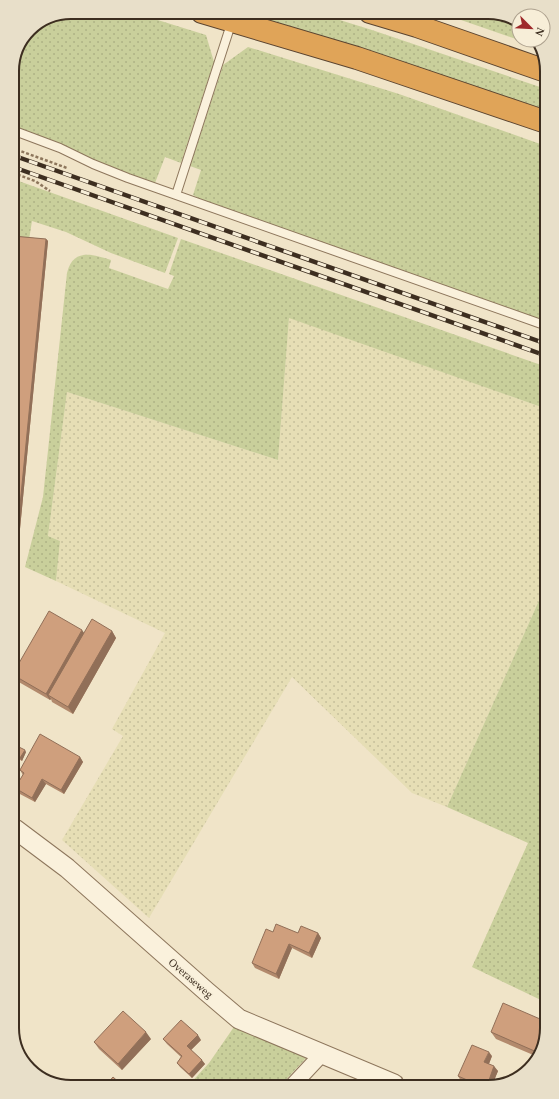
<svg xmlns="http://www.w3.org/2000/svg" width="559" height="1099" font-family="Georgia,serif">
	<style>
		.farmland { fill: url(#farmland-dots) }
		.grass { fill: url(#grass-dots) }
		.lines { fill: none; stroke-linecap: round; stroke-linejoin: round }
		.service-casing { stroke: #8d765c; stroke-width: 10 }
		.minor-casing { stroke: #8d765c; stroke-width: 17 }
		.tertiary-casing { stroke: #8d765c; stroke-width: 21 }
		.motorway-casing { stroke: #5b4430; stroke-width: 24 }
		.path { stroke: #8d765c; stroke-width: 2.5; stroke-dasharray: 3 2; stroke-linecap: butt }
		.service { stroke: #faf1dc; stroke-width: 8 }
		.minor { stroke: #faf1dc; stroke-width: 15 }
		.tertiary { stroke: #faf1dc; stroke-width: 19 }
		.motorway { stroke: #e0a458; stroke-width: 22 }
		.rail-casing { stroke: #3d2e20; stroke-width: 4.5 }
		.rail { stroke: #f7eed8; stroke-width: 3; stroke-dasharray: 9; stroke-linecap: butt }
		.wall { fill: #b2896c }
		.shaded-wall { fill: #916f58 }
		.building { fill: #cf9f7d; stroke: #916f58 }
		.labels { text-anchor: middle; stroke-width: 3; stroke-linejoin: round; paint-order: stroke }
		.street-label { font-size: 11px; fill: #3d2e20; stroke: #f7eed8 }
		.rim { fill: none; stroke: #3d2e20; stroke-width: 2 }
	</style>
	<defs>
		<pattern id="farmland-dots" width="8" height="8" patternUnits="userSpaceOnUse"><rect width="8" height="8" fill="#e6deb5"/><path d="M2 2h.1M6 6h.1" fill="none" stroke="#c6bf9b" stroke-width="1.8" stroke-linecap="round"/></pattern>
		<pattern id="grass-dots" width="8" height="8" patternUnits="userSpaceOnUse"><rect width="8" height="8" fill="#c9cf9b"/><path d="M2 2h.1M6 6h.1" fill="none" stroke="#aeb285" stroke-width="1.8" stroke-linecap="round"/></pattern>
	</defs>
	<rect width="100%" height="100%" fill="#f0e4c8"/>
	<path class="farmland" d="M289,317l255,91 1,179 -98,220 -35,-14 -120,-116 -143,241 -87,-78 61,-104 -11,-7 53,-96 -109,-52 4,-40 -12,-5 19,-144 211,68z"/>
	<path class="grass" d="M71,12h61l74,23 8,27 -33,101 -16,-6 -10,26 -61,-22 -47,-22 -35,-13v-59l17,-38z
		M242,12h72l58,18 171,58v22l-178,-61z
		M438,12h54l27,10v18z
		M248,47l151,47 144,51 1,176 -344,-122 -7,-4 8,-25 -11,-4 33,-101z
		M13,179l165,59 -13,35 -54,-20 -45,-21 -34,-11 -3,19 -14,-2 1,-15 -3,-1z
		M181,239l363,127v42l-255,-90 -11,142 -211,-68 -19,144 12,5 -4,40 -31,-14 18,-70 24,-224c6,-25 25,-19 44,-13l-2,8 59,21 6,-13 -5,-2z
		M545,587l2,416 -75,-36 56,-124 -81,-36z
		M236,1024l71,33 -26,28 -93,1 21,-23z"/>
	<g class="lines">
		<g class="service-casing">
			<path id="service" d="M12,130l48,18 33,16 35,14 416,147
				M176,195l56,-174"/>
		</g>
		<g class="minor-casing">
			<path id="minor" d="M293,1085l29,-31"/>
		</g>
		<g class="tertiary-casing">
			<path id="tertiary" d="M15,829l52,39 139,123 33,28 155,65"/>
		</g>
		<g class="motorway-casing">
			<path id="motorway" d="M202,12l155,46 186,63
				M370,12l47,14 126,44"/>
		</g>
		<path class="path" d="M12,148l55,20
			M13,173l22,8 15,10"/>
		<use href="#service" class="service"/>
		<use href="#minor" class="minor"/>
		<use href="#tertiary" class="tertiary"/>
		<use href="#motorway" class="motorway"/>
		<g class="rail-casing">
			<path id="rail" d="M12,155l532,188
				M13,167l531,188"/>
		</g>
		<use href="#rail" class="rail"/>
	</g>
	<path class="wall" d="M13,236l33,3 2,2 -29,298 -5,-1z
		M112,631l4,7 -43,76 -21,-12 -1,-3 -1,1 -33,-19 -2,-3v-8l69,-37z
		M15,745l11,7 -4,9 -7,-4z
		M80,757l3,5 -19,32 -18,-10 -11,18 -17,-9 -3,-5 8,-13 -3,-5z
		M273,932l25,1h20l3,5 -9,20 -20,-10 -13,31 -24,-11 -3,-5z
		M547,1028l-9,29 -42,-18 -5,-7z
		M151,1039l-29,31 -23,-21 -5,-7z
		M163,1039l38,1 -10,10 14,14 -13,14 -12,-11 -3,-4 4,-6 -14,-13z
		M492,1056l-3,8 9,7 -5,12h-26l-6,-2 -3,-5z"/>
	<path class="shaded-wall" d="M46,239l2,2 -29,298 -2,-3z
		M82,630l5,7 -39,58 3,4 -1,1 -4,-6z
		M112,631l4,7 -43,76 -5,-7z
		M25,750l1,2 -4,9 -2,-3z
		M80,757l3,5 -19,32 -3,-4z
		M42,779l4,5 -11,18 -3,-4z
		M318,933l3,5 -9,20 -3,-5z
		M289,944l3,4 -13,31 -3,-5z
		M146,1032l5,7 -29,31 -4,-6z
		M198,1035l3,5 -11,11 -3,-5z
		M489,1052l3,4 -4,10 -4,-4z
		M202,1060l3,4 -13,14 -3,-4z
		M494,1066l4,5 -5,12h-5z"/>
	<path class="building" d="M13,236l33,3 -29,297h-3z
		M49,611l33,19 -36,64 -31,-18v-6z
		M92,619l20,12 -44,76 -20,-12z
		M40,734l40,23 -19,33 -19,-11 -10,19 -17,-10 9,-15 -4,-3z
		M15,745l10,5 -5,8 -5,-2z
		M276,924l22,9 3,-7 17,7 -9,20 -20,-9 -13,30 -24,-11 14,-34 7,3z
		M503,1003l44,19v6l-8,25 -48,-21z
		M123,1011l23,21 -28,32 -24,-22z
		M181,1020l17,15 -11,11 15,14 -13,14 -12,-11 5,-7 -19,-17z
		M472,1045l17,7 -5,10 10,4 -6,17h-14l-16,-7z
		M113,1077l9,8 -1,1h-13l-2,-1z"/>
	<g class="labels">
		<g class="street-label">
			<text transform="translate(191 978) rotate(41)" y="4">Overaseweg</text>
		</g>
	</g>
	<path d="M0 0H559V1099H0ZM71 19H488A52 52 0 0 1 540 71V1028A52 52 0 0 1 488 1080H71A52 52 0 0 1 19 1028V71A52 52 0 0 1 71 19Z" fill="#e8dfc9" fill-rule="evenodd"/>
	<path class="rim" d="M71 19H488A52 52 0 0 1 540 71V1028A52 52 0 0 1 488 1080H71A52 52 0 0 1 19 1028V71A52 52 0 0 1 71 19Z"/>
	<g transform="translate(531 28) rotate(114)"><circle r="19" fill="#f7eed8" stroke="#ada18e"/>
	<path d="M0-3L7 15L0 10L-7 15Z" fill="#9e2a2b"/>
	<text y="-6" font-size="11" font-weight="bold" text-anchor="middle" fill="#3d2e20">N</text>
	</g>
</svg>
